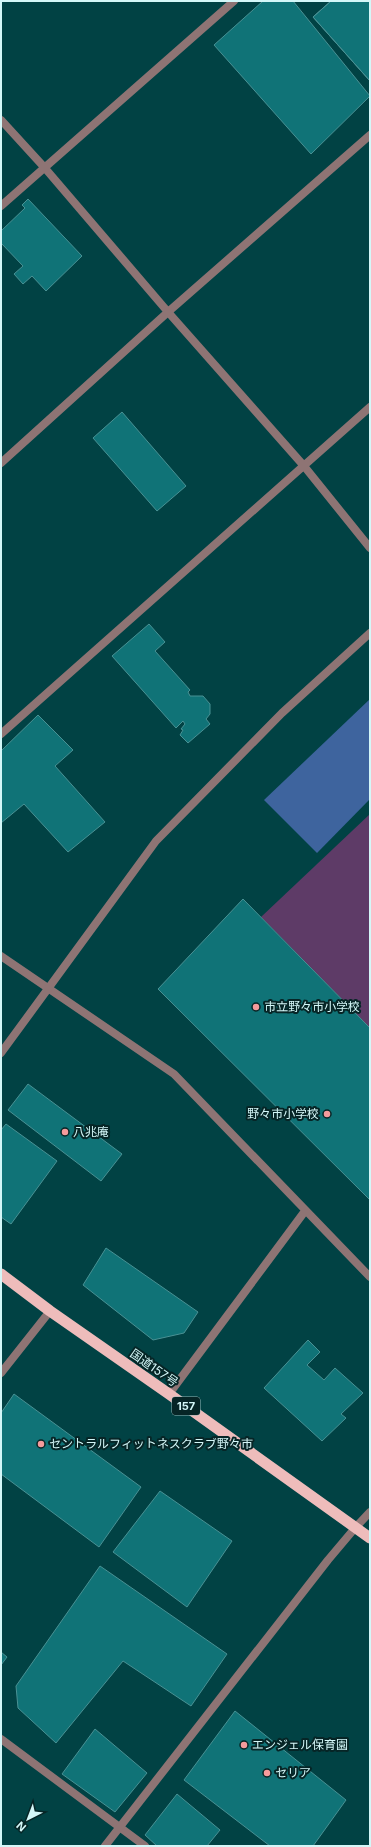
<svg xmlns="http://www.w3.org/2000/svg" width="371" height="1847" font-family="Inter,'Noto Sans JP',sans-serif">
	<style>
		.green { fill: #5e3b67 }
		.water { fill: #3e649e }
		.building { fill: #107377; stroke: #499194 }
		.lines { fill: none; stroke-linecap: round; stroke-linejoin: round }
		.minor { stroke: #8e7474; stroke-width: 8 }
		.tertiary { stroke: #8e7474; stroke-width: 8 }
		.trunk { stroke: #eebcbb; stroke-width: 11 }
		.poi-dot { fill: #f59b9c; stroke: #062526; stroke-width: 1.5 }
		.labels { text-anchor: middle; stroke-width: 4; stroke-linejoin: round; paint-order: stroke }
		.shield { fill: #062526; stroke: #96b8b9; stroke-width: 1 }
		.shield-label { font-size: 11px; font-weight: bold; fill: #d4f7f8 }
		.poi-label { font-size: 12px; fill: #d4f7f8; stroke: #062526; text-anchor: start }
		.street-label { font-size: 12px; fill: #d4f7f8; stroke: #062526 }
	</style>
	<rect width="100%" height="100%" fill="#014244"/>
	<path class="green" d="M370,814v214l-109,-111z"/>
	<path class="water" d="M370,699v100l-53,54 -53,-53z"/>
	<path class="building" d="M263,1h30l77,95 -59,58 -97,-109z
		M331,1h39v80l-57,-64z
		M331,1h39v80l-57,-64z
		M28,199l54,57 -36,35 -14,-15 -9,8 -9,-10 9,-8 -22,-23v-12l24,-23 -3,-3z
		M122,412l64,74 -29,25 -64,-73z
		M149,624l16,18 -10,9 35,39 -2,2 2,4h13l7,8v10l-4,5 4,5 -22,19 -8,-8 3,-5 -2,-1 4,-5 -2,-3 -7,7 -64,-72z
		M38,715l35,35 -18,16 50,56 -37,30 -44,-48 -23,19v-72z
		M243,899l127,129v172l-212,-211z
		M28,1084l94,70 -21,27 -93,-71z
		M6,1124l51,37 -46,63 -10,-7v-87z
		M106,1248l92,64 -14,21 -31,7 -70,-55z
		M308,1340l12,12 -13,13 17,15 11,-12 28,25 -22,21 5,4 -24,23 -58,-53z
		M14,1394l127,93 -42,60 -98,-73v-61z
		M160,1491l72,50 -45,66 -74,-55z
		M100,1566l127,88 -36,52 -68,-45 -67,82 -38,-35 -2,-22z
		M1,1652l6,5 -6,8z
		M235,1711l111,89 -33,46h-43l-86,-66z
		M95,1729l52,44 -32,39 -53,-38z
		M177,1794l43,36 -13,16h-50l-12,-11z"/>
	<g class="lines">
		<path class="minor" d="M1,120l43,47 124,145 136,154 66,82
			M1,206l233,-205
			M1,463l167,-151 202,-177
			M1,734l369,-327
			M1,956l173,118 196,203
			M1,1373l49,-62
			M169,1394l136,-183
			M355,1528l15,-16
			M1,1739l144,107"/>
		<path class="tertiary" d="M1,1053l155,-212 126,-128 88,-80
			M105,1846l223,-286 27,-32"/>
		<path class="trunk" d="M1,1274l49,37 119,83 201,144"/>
	</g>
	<g class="poi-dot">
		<circle cx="256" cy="1007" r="4"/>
		<circle cx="327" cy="1114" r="4"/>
		<circle cx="65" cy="1132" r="4"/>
		<circle cx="41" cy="1444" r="4"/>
		<circle cx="244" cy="1745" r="4"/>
		<circle cx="267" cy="1773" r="4"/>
	</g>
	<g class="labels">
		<rect class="shield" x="172" y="1397" width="28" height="18" rx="3"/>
		<g class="shield-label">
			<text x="186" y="1410">157</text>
		</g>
		<g class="poi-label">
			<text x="264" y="1011">市立野々市小学校</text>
			<text x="319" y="1118" text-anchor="end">野々市小学校</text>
			<text x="73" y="1136">八兆庵</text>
			<text x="49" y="1448">セントラルフィットネスクラブ野々市</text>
			<text x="252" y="1749">エンジェル保育園</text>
			<text x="275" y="1777">セリア</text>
		</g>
		<g class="street-label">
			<text transform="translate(154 1368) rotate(35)" y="4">国道157号</text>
		</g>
	</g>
	<rect width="371" height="1847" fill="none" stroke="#d4f7f8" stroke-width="4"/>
	<g transform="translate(28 1819) rotate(222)" stroke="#062526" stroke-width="3" paint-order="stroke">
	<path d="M0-3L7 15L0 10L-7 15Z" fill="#d4f7f8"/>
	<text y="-6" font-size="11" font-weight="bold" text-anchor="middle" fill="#d4f7f8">N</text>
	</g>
</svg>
